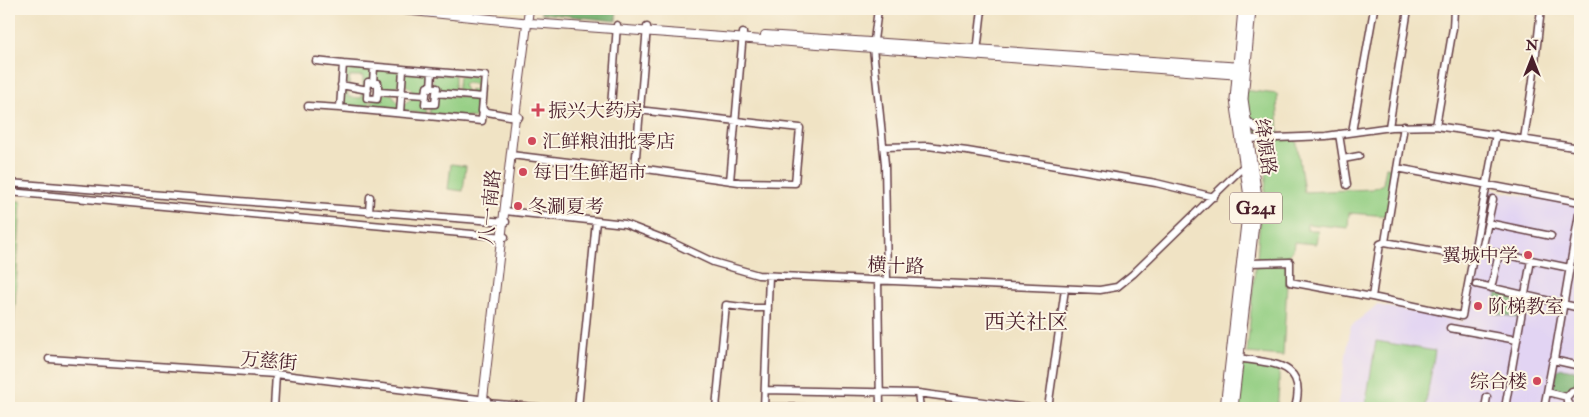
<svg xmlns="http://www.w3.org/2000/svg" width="1589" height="417" font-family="'IM FELL Double Pica','Noto Serif SC',serif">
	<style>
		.built { fill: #e2d4f3 }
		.green { fill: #93ce82; stroke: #6e7656 }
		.forest { fill: #76b170; stroke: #60684e }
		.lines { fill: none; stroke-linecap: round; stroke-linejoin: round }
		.minor-casing { stroke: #633c42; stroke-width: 9 }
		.major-casing { stroke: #633c42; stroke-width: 10 }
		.highway-casing { stroke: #633c42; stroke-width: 11 }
		.minor { stroke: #fff; stroke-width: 6 }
		.major { stroke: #fff; stroke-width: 8 }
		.highway { stroke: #fff; stroke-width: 9 }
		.poi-dot { fill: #d1495b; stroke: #fcf5e5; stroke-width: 2 }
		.labels { text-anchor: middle; stroke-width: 4; stroke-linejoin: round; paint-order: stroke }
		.shield { fill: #fcf5e5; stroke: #7f5f63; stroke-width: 1 }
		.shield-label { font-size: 18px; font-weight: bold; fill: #4a1f2b }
		.poi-label { font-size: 19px; fill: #4a1f2b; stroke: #fcf5e5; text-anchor: start }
		.street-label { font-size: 19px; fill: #4a1f2b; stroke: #fcf5e5 }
		.quarter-label { font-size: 21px; fill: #4a1f2b; stroke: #fcf5e5 }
	</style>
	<rect width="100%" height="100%" fill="#fcf5e5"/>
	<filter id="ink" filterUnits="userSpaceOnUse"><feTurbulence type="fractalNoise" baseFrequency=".02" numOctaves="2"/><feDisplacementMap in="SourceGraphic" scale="10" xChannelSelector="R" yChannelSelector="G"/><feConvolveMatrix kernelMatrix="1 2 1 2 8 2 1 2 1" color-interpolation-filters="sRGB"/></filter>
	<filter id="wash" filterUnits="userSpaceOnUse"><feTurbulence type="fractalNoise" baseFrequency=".0096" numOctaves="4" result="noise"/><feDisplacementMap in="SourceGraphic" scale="20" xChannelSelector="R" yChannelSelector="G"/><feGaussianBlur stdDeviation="1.12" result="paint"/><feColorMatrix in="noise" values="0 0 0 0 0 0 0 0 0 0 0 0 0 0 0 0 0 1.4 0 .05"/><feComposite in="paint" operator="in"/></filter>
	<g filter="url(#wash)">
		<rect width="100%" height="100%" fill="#f0e3c4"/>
		<path class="built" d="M1487,189l93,17v202h-243l14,-82 26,-21 86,17z"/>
		<path class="green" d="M346,67l19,2 2,-1h6l-1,14 -5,7h-4v-13h-13l-1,9 -5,-1z
			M375,68l27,3 -1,12 -6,4 -2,4 -13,-1 -5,-8z
			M405,71l26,2 -1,13 -4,7h-14l-1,-4 -7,-5z
			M434,74l21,1v18l-17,-2 -6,-5z
			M459,76l22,1 -1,18 -10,-1 -1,-3 7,-2v-2l-2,-3 -8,-1 -3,2 5,9 -11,-1z
			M344,88h4v9l14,1v-7l4,1 4,8 -1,7 -26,-1z
			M1244,90l33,4 2,44 17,-1 8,55 68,-3 11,-5 3,-17 11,1 -8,48 -40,-3 -1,15 -41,-4v6h11l-2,14 -22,-2 -1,8 -7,10h-29l4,-60 3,-1 6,-60h-21z
			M379,93l13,1 3,5 3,3 1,9 -27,-2v-8z
			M412,96h12l3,18 -25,-3 1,-7 7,-4z
			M438,96l41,1 -1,21 -48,-4 1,-8z
			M451,164l15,2 -3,25 -15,-2z
			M9,201h12l-12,207z
			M1264,265h24l-5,91 -36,-3 8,-86z
			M1376,341l59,10 -10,57h-60z
			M1245,365l34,3v19l-2,21h-40l5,-40z"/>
		<path class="forest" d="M541,9h76l-1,12 -75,-8z
			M1497,293l24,5 -4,20 -24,-5z
			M1562,368l17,3 -4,16 -9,4 -13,-2 4,-19z"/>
	</g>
	<g filter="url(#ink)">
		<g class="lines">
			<g class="minor-casing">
				<path id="minor" d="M878,9l-5,39 12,116 2,116
					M977,52l5,-43
					M316,61l27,3
					M373,83l1,-16
					M341,85l27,5
					M431,88l1,-16
					M378,92l-1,7 -10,-1 1,-16 10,1v9l48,3 1,-8 10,1 -1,5 47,4
					M426,95l-1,9h10l1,-11
					M308,106l32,2
					M483,109l-1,12 -142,-13 3,-44 142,12 -3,35 33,6h4
					M400,113l3,-43
					M1246,119l21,20
					M1436,126l17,-98 1,-19
					M1389,127l19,-118
					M1352,132l22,-123
					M1339,134l8,51
					M1249,139l77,-3 65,-9 45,-1 144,22
					M1524,139l9,-59 8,-71
					M883,147l45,-1 39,5 189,32 58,14
					M511,155l98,12 37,2 93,13 56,1 5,-55 -189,-21 6,-82
					M1343,159l16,-3
					M635,168l12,-141
					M1397,168l183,34
					M730,181l13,-148
					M9,183l497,39
					M9,192l496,45
					M1493,199l-11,51 88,18
					M505,211l120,13 44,17 44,21 45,13 342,15 17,-3 16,-13 111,-108
					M369,212l1,-15
					M1488,223l63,13
					M1385,242l19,-116
					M1250,263l40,-1v20l82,15 8,-53 5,-2 88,16 23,-124
					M878,280l2,128
					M1476,284l104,24
					M1491,288l8,-34
					M1372,297l90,19 11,-58
					M1450,328l67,12
					M1239,358c34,6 69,4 56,50
					M49,359l227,15 211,26
					M1554,360l25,-146
					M765,390l153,3
					M1577,391l3,-17
					M1547,392l20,5
					M486,403l61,5
					M764,407l90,1
					M274,408l2,-34
					M578,408l18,-187
					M716,408l10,-103 24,3h18
					M764,408l5,-132
					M920,408l-2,-15 110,15
					M1048,408l17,-119
					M1485,408l2,-11
					M1505,408l26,-148
					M1544,408l9,-48 27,6
					M1572,408l-5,-6v-5l5,-6h5l3,2
					M1578,408l2,-1"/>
			</g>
			<g class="major-casing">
				<path id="major" d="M393,9l138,14 710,52
					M765,35l477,32
					M482,408l33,-291 14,-108"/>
			</g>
			<g class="highway-casing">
				<path id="highway" d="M1225,408l24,-211 -14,-98 8,-90
					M1233,408l24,-211 -14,-98 8,-90"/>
			</g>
			<use href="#minor" class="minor"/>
			<use href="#major" class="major"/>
			<use href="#highway" class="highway"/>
		</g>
	</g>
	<g class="poi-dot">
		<path d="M535.5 102.5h5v5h5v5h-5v5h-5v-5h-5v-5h5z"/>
		<circle cx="532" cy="141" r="5"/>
		<circle cx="523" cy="172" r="5"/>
		<circle cx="518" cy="206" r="5"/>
		<circle cx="1528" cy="255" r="5"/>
		<circle cx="1478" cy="306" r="5"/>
		<circle cx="1537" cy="381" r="5"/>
	</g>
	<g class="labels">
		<rect class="shield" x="1230" y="192.5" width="52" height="31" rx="4"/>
		<g class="shield-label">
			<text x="1256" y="214">G241</text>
		</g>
		<g class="poi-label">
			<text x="548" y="117">振兴大药房</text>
			<text x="542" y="148">汇鲜粮油批零店</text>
			<text x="533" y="179">每日生鲜超市</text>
			<text x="528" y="213">冬涮夏考</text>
			<text x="1518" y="262" text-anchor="end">翼城中学</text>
			<text x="1488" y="313">阶梯教室</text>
			<text x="1527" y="388" text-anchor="end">综合楼</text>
		</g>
		<g class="street-label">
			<text transform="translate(1266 147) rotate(82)" y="7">绛源路</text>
			<text transform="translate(489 207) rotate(-84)" y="7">八一南路</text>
			<text transform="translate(896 265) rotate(2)" y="7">横十路</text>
			<text transform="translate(269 360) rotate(5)" y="7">万慈街</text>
		</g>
		<g class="quarter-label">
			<text x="1026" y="329">西关社区</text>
		</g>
	</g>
	<rect width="1589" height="417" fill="none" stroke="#fcf5e5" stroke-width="30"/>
	<g transform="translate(1532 58)" stroke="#fcf5e5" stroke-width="4" paint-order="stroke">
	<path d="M0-4L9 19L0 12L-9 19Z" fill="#4a1f2b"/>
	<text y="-8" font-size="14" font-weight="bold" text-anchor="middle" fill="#4a1f2b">N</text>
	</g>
</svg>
